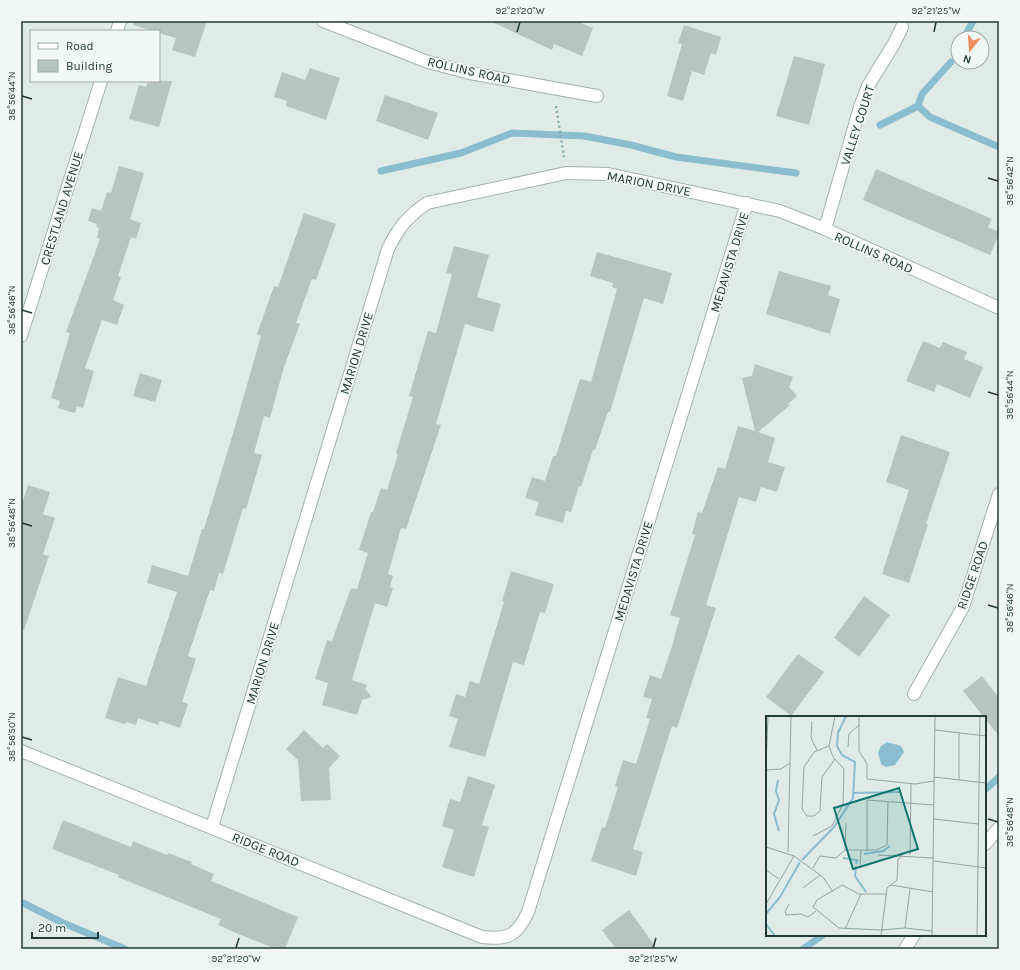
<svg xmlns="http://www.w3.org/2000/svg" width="1020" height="970" font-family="Karla,sans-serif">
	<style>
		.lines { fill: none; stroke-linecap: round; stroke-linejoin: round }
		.stream { stroke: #8abdce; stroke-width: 7 }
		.building { fill: #b6c5c0 }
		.street-casing { stroke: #a3b2ae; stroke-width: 14 }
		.path { stroke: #82ada4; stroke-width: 2.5; stroke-dasharray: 2 3; stroke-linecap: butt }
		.street { stroke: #fff; stroke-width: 12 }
		.ticks { fill: none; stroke: #223a36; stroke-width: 1.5 }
		.labels { text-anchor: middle; stroke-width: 3.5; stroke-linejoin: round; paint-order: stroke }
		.street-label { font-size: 13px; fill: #223a36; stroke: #f1f7f5 }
		.inset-river { fill: none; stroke: #8abdce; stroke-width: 2 }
		.inset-road { fill: none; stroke: #94a4a0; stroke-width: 1 }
		.view { fill: #0f766e; fill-opacity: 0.15; stroke: #0f766e; stroke-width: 2 }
		.inset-edge { fill: none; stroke: #223a36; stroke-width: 2 }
		.neatline { fill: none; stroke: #223a36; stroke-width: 1.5 }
		.ticks-label { font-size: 10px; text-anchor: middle; fill: #223a36 }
	</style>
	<rect width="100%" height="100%" fill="#e0ebe7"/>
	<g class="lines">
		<path class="stream" d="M964,38l9,-17
			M951,62l-29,32 -4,12 12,11 69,30
			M880,125l38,-19
			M381,171l80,-18 51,-20 72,3 47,9 45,12 120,16
			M985,790l14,-13
			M23,903l38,19 64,27
			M803,949l20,-14"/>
	</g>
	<path class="building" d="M134,21h73l-12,36 -23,-7 4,-12 -17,-5v-2h-6l-20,-6z
		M490,21h86l17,7 -11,28 -28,-12 -2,6z
		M684,25l37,12 -5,18 -5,-2 -7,22 -12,-4 -9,30 -16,-5 15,-52 -4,-1z
		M794,56l31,8 -16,61 -33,-9z
		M310,68l30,10 -14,42 -40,-14 1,-5 -13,-4 8,-25 23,8z
		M148,81h24l-13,46 -30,-8 10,-34 7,2z
		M385,95l53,18 -10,27 -52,-19z
		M119,166l25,7 -14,46 11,4 -5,16 -5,-2 -13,39 3,1 -8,23 11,5 -7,20 -15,-5 -17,48 9,3 -11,37 -6,-2 -2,7 -17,-5 2,-7 -9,-3 19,-65 -4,-1 34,-93 -3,-1 2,-10 -3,-1 1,-3 -9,-3 4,-13 9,3 6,-19 4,1z
		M876,169l116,50 -4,8 11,5v2l-9,21 -127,-55z
		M304,213l32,11 -20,56 -4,-1 -16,44 4,1 -16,43 -14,51 -6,-2 -10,37 8,2 -16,54 -3,-1 -20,66 -4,-1 -5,18 -4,-1 -22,66 8,3 -14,43 6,2 -8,24 -20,-7 -2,4 -20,-7 -2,7 -10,-3 -1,2 -20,-6 13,-41 28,9 31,-94 -30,-9 5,-18 36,11 14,-47h2l30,-99 27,-94 -4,-2 17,-48 4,1z
		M454,246l35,9 -12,42 24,7 -8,28 -28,-8 -29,100 5,1 -35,104 -5,-1 -13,46 5,2 -3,11 3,1 -6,19 -12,-4 -23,77 15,5 -2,4 7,8 -10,3 -5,15 -35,-10 6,-22 -13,-4 12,-39 5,1 19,-53 6,1 11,-36 -9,-3 12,-38h2l8,-24 6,2 11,-36 -2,-1 17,-56 -4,-1 19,-65 8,2 16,-59 -6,-1z
		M597,252l75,21 -9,31 -19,-6 -34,114h-2l-13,38h-2l-12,37 -2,-1 -8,26 -5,-1 -3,12 -28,-8 4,-13 -14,-4 7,-21 13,4 8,-25h3l24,-77 11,3 26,-93 -5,-2 1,-4 -23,-7z
		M779,271l52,15 -3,9 12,4 -10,35 -64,-20z
		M923,341l17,7 3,-6 24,10 -3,7 19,8 -13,31 -33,-14 -3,8 -28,-11z
		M755,364l38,13 -4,10 8,9 -9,8 2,1 -32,27 17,6 -7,24 17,5 -8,25 -16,-5 -5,15 -17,-5 -33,108 10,3 -39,120 -5,-2 -39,123 10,3 -7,24 -45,-15 11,-34 3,1 13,-41 -3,-1 8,-26 13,4 14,-45 -4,-1 6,-19 -9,-2 7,-22 11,4 14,-42h-1l6,-19 -10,-3 25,-80 -3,-1 6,-22 4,1 16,-46 7,2 13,-43 17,5 -13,-53 10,-2z
		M140,373l22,7 -7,22 -22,-6z
		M901,435l49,17 -24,72h2l-19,59 -27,-9 27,-84 -23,-8z
		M28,485l22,7 -7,22 12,4 -12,36 6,2 -25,74 -3,-1v-123z
		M511,571l43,13 -9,29 -5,-1 -16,53 -11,-3 -28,95 -36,-10 9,-28 -9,-3 7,-22 9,3 5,-16 9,3 25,-82 -2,-1z
		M864,596l26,19 -31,42 -25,-19z
		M798,654l26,18 -33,44 -25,-19z
		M982,676l17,22v38l-36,-45z
		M304,730l19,18 4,-4 13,12 -11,12 2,32 -30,1 -3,-41 -12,-11z
		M468,776l27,9 -13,40 7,2 -15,50 -32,-10 12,-37 -12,-4 8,-27 10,3z
		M63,820l68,27 2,-6 34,14 1,-2 24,9 -1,2 23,10 -3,7 87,36 -13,32h-9l-40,-16 -18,-8 3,-6 -103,-42 1,-2 -67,-26z
		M629,910l28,39h-41l-14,-19z"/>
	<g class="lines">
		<g class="street-casing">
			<path id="street" d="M323,21l105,41 42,11 127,23
				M117,31l3,-10
				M825,229l35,-122 8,-21 27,-44 7,-15
				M21,336l80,-255
				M914,694l49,-87 36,-113
				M21,751l461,186c26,3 35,-1 46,-25l219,-709
				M212,827l176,-578c11,-22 19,-32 39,-46l139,-30 42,1 172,37 45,18 174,79
				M985,844l14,-16
				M905,949l9,-14"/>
		</g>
		<path class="path" d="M556,106l8,51"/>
		<use href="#street" class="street"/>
	</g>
	<path class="ticks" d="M517,32l3,-10M934,32l2,-10M22,96l10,3M988,178l10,3M22,310l10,3M988,392l10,3M22,523l10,3M988,605l10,3M22,737l10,3M988,819l10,3M236,948l3,-10M653,948l3,-10"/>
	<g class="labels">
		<g class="street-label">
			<text transform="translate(469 70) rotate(13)" y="5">ROLLINS ROAD</text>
			<text transform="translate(857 125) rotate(-72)" y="5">VALLEY COURT</text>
			<text transform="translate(649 183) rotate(11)" y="5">MARION DRIVE</text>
			<text transform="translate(61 208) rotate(-73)" y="5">CRESTLAND AVENUE</text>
			<text transform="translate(874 252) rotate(24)" y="5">ROLLINS ROAD</text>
			<text transform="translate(729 262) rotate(-73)" y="5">MEDAVISTA DRIVE</text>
			<text transform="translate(356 353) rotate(-73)" y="5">MARION DRIVE</text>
			<text transform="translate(633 571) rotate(-73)" y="5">MEDAVISTA DRIVE</text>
			<text transform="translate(972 575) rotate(-71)" y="5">RIDGE ROAD</text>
			<text transform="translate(262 663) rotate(-73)" y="5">MARION DRIVE</text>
			<text transform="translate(266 849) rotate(22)" y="5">RIDGE ROAD</text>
		</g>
	</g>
	<g transform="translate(766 716)">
		<rect width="220" height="220" fill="#e0ebe7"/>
		<path d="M121,26l14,4 3,6 -9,13 -9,2 -5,-3 -3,-11 3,-7z" fill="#8abdce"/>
		<path class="inset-river" d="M12,64l-2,11 3,9 -5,14 5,17M88,77l45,-1M98,138l19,-3 7,-5M77,142l14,2 -1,4M36,144l32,-33 19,-29 2,-36 -13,-7 -5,-9 1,-13 8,-17M90,150l-1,10 11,16M0,198l14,-17 20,-35M0,208l9,12"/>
		<path class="inset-road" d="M93,0v35l8,13v15l48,5 19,-3M46,6l-1,16 6,12M169,14l51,6M63,30l-15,6 -10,15 -2,42 5,7h7l6,-5 2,-34 13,-18M82,31l1,-13 10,-9M0,51l2,-51M0,54l15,-1 9,-6M168,61l52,6M193,64v-47M168,103l44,5M47,120l19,-10 11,-22 1,-35 -11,-12 -4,-11 6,-30M0,131l28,9 29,21 10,15M79,134h31l11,-5 1,-44M101,135v-51l67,5M22,136l3,-136M112,139l56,3M144,139l1,-72M168,145l52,7M94,149l1,-14M47,152l7,-12 16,2 9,-8 1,-27M0,154l13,9M125,169l42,7M37,172l17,-13M120,178h-27l-17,-9 -25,15 -4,7 26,21 42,2 24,-2 27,3M0,188l28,-48M23,188l-4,7 1,4 15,-1 7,3 8,-6M139,212l5,-39M79,213l16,-35M115,220l6,-48 10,-8 1,-20 4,-5M166,220l3,-220M211,220l3,-220"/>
		<path class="view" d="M133,72l19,61 -65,20 -19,-61z"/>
		<rect width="220" height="220" class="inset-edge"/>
	</g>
	<rect width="1020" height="970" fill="none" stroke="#f1f7f5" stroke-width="44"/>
	<rect x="30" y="30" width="130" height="52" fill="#f1f7f5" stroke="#9eaba9"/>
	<rect x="38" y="43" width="20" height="6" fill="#ffffff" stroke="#9eaba9"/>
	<text x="66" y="50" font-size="12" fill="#223a36">Road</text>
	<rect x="38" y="60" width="20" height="12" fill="#b6c5c0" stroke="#9eaba9"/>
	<text x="66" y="70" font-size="12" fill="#223a36">Building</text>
	<g transform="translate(970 50) rotate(197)"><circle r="19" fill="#f1f7f5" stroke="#9eaba9"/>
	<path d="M0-3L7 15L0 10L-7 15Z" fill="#ec8e5d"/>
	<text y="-6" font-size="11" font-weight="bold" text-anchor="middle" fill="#223a36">N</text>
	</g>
	<path d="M32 932v6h66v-6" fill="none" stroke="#223a36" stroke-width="2"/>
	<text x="38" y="932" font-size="12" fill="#223a36" stroke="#f1f7f5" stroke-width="3" paint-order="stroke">20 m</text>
	<rect x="22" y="22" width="976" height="926" class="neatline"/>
	<g class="ticks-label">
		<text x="520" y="14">92°21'20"W</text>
		<text x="936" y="14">92°21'25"W</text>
		<text transform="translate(11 96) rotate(-90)" y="4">38°56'44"N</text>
		<text transform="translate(1009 181) rotate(-90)" y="4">38°56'42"N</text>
		<text transform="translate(11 310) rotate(-90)" y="4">38°56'46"N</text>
		<text transform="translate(1009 395) rotate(-90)" y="4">38°56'44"N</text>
		<text transform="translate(11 523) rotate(-90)" y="4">38°56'48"N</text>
		<text transform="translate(1009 608) rotate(-90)" y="4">38°56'46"N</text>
		<text transform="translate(11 737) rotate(-90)" y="4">38°56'50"N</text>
		<text transform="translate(1009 822) rotate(-90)" y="4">38°56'48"N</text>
		<text x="236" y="962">92°21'20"W</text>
		<text x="653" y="962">92°21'25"W</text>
	</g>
</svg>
